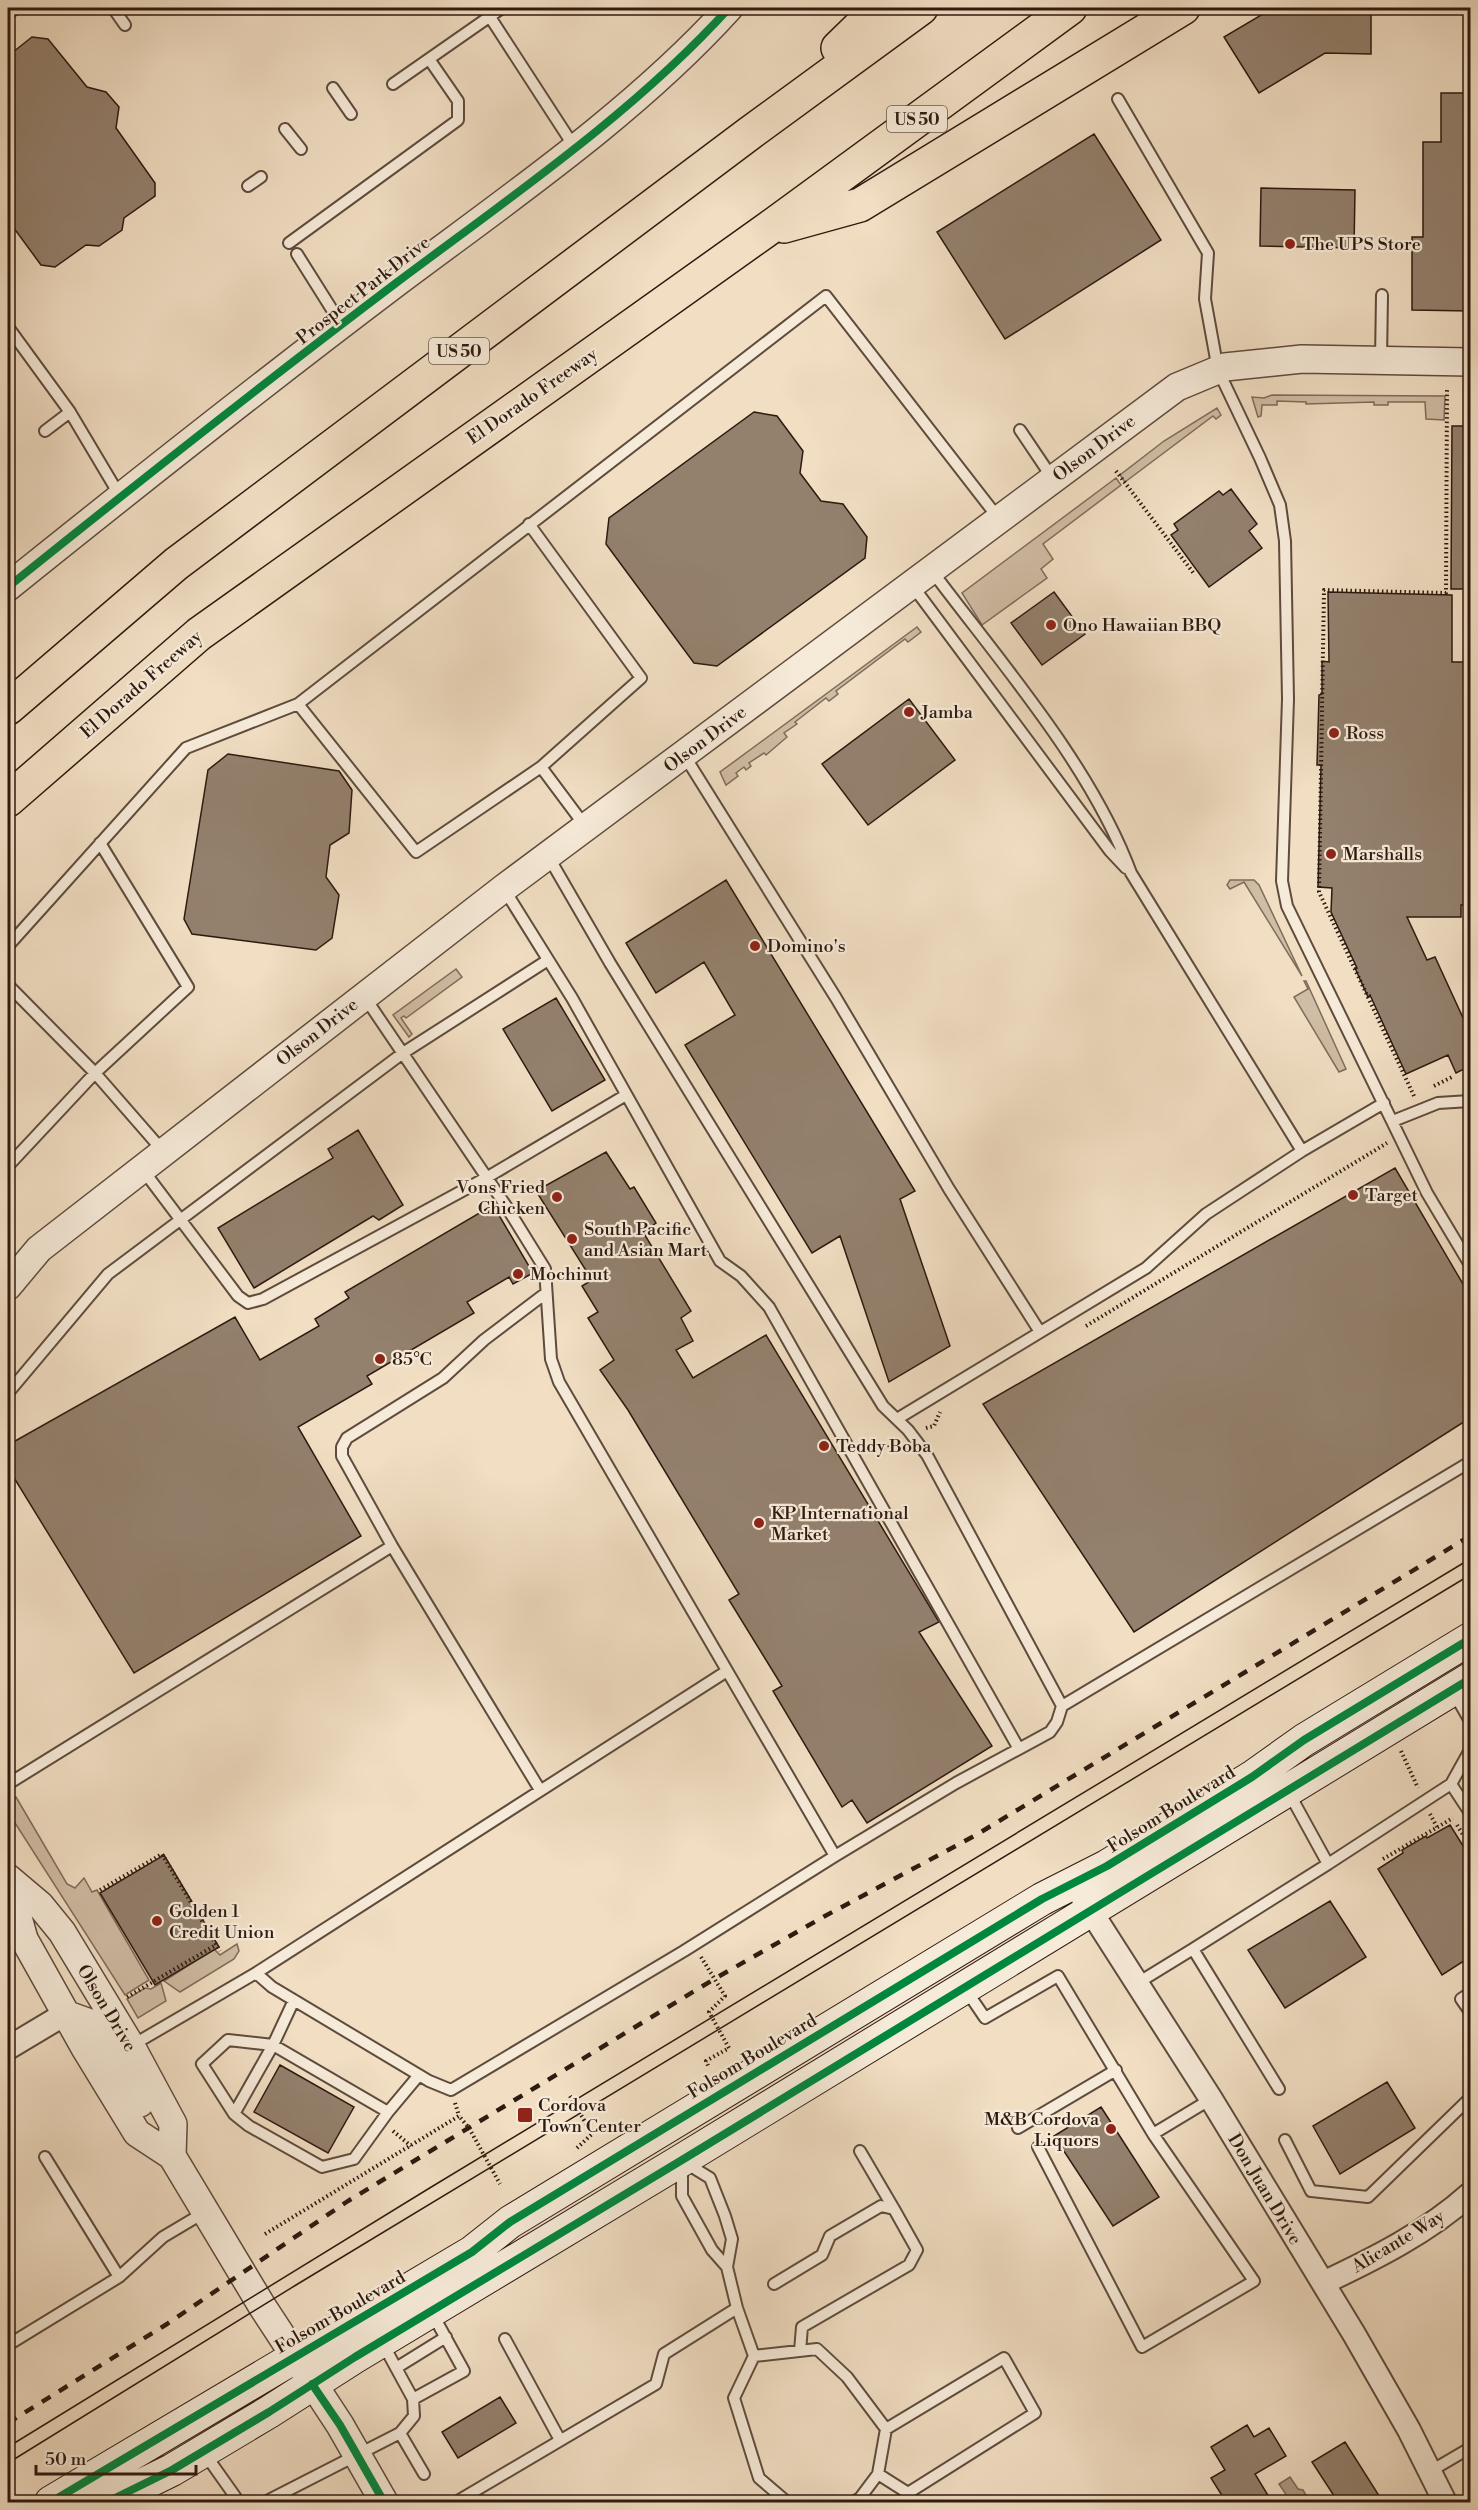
<svg xmlns="http://www.w3.org/2000/svg" width="1478" height="2510" font-family="'Libre Bodoni',serif">
	<style>
		.green { fill: #d0bda5; stroke: #7f6c5a; stroke-width: 1.5 }
		.water { fill: #af9b86; stroke: #7b6757; stroke-width: 1.5 }
		.building { fill: #93806d; stroke: #2e1a10; stroke-width: 1.5 }
		.lines { fill: none; stroke-linecap: round; stroke-linejoin: round }
		.service-casing { stroke: #5f4b3d; stroke-width: 14 }
		.minor-casing { stroke: #5f4b3d; stroke-width: 26 }
		.tertiary-casing { stroke: #5f4b3d; stroke-width: 30 }
		.secondary-casing { stroke: #2e1a10; stroke-width: 34 }
		.motorway-casing { stroke: #2e1a10; stroke-width: 36 }
		.path { stroke: #2e1a10; stroke-width: 4; stroke-dasharray: 1.5 3; stroke-linecap: butt }
		.service { stroke: #f6ead8; stroke-width: 10 }
		.minor { stroke: #f6ead8; stroke-width: 22 }
		.tertiary { stroke: #f6ead8; stroke-width: 27 }
		.secondary { stroke: #f6ead8; stroke-width: 32 }
		.motorway { stroke: #f1dec3; stroke-width: 33 }
		.tram { stroke: #2e1a10; stroke-width: 1.5 }
		.rail { stroke: #2e1a10; stroke-width: 4.5; stroke-dasharray: 10 10; stroke-linecap: butt }
		.cycleway-casing { stroke: #f6ead8; stroke-width: 11 }
		.cycleway { stroke: #00873e; stroke-width: 8 }
		.poi-dot { fill: #8f2418; stroke: #f6ead8; stroke-width: 2 }
		.labels { text-anchor: middle; stroke-width: 4.5; stroke-linejoin: round; paint-order: stroke }
		.shield { fill: #f6ead8; stroke: #6a584c; stroke-width: 1.5 }
		.shield-label { font-size: 16px; font-weight: bold; fill: #2e1a10 }
		.poi-label { font-size: 18px; fill: #2e1a10; stroke: #f6ead8; text-anchor: start }
		.street-label { font-size: 18px; fill: #2e1a10; stroke: #f6ead8 }
	</style>
	<rect width="100%" height="100%" fill="#f1dec3"/>
	<filter id="stains"><feTurbulence type="fractalNoise" baseFrequency=".00333" numOctaves="4"/><feColorMatrix values="0 0 0 0 .2 0 0 0 0 .09 0 0 0 0 .02 0 0 0 .5 -.17"/></filter>
	<radialGradient id="worn" r=".72"><stop offset=".6" stop-color="#630" stop-opacity="0"/><stop offset="1" stop-color="#630" stop-opacity=".3"/></radialGradient>
	<path class="green" d="M1272,395l173,1 -1,24 -18,-1 -1,-17h-37v3h-14v-3l-68,2v-2l-29,-1v4h-15l-1,11 -3,1 -6,-20 12,1z
		M1217,408l4,7 -5,4 -3,-3 -88,66 -5,-7 44,-34z
		M1116,478l5,7 -78,59 10,15 -12,10 6,9 -65,47 -20,-32z
		M917,627l4,5 -13,10 -3,-3 -69,52 2,3 -9,7 -3,-3 -31,24 2,2 -13,9 3,4 -21,18 -2,-2 -15,10 2,3 -5,4 -2,-3 -8,6 2,3 -12,9 -6,-13z
		M1230,880h24l5,5 43,91 -58,-94 -14,7 -3,-4z
		M456,969l6,8 -56,41 -2,-2 -3,2 11,16 -3,3 -16,-22z
		M1304,981h2l40,88 -7,3 -45,-75 14,-8z
		M16,1797l51,87 8,4 9,-10 8,14 5,-2 52,90 -24,15 -117,-183v-7z
		M237,1944l2,7 -5,8 -54,33 -16,-11 50,-32 6,6z
		M161,1983l5,18 -28,17 -11,-19 18,-11 6,1z"/>
	<path class="water" d="M1290,2477l8,12 5,1 7,12h-19l-12,-18z"/>
	<path class="building" d="M1273,8h98v46l-46,-1 -66,40 -35,-56z
		M32,37l16,2 39,48 19,5 13,15 -3,21 39,55v13l-31,22 -2,12 -23,16 -13,-1 -31,22 -14,-2 -33,-45v-164z
		M1441,93h29v218l-58,-1v-73h11v-95h18z
		M1094,134l67,106 -156,99 -68,-107z
		M1261,188l94,2 -1,58 -94,-2z
		M754,412l23,4 26,35 -3,22 21,28 22,3 24,33 -2,21 -148,108 -23,-3 -88,-119 3,-26z
		M1452,426h18v163h-19z
		M1231,489l26,35 -8,7 13,17 -53,39 -38,-52 7,-5 -4,-6 45,-33 4,4z
		M1054,592l31,42 -43,31 -31,-42z
		M1328,592l124,3v67h18v243h-9v12h-54l20,43 8,-3 35,76v33l-14,7 -8,-18 -42,19 -36,-79 -2,2 -13,-29h2l-26,-56 1,-24 -14,-1 3,-122h-4l2,-70 3,-1v-33l7,1z
		M909,699l46,61 -87,65 -46,-61z
		M228,754l111,17 13,19 -3,43 -19,12 -4,32 13,18 -7,43 -16,12 -124,-16 -8,-15 24,-149z
		M726,880l189,311 -15,8 50,147 -61,36 -49,-146 -28,17 -127,-208 50,-30 -31,-53 -48,31 -30,-50z
		M556,998l49,82 -53,31 -49,-82z
		M358,1130l45,75 -24,15 -6,-4 -119,72 -36,-60 115,-70 -5,-9z
		M606,1152l24,37 4,-2 22,36 -13,9 48,79 -10,7 12,23 -17,9 17,28 73,-43 173,287 -20,10 73,114 -125,77 -15,-23 -10,7 -69,-116 9,-5 -53,-86 10,-6 -111,-184 -28,-40 14,-10 -26,-42 10,-6 -16,-26 10,-6 -56,-89z
		M1395,1168l75,128v122l-336,214 -151,-228z
		M493,1205l40,68 -20,11 -4,-7 -42,25 7,11 -107,63 5,8 -74,43 63,109 -227,137 -126,-205v-23l227,-128 25,43 59,-34 -4,-7 34,-21 -4,-6z
		M1450,1825l20,32v100l-28,18 -64,-106 25,-16 -1,-3 24,-14 1,2z
		M164,1855l55,92 -64,38 -55,-92z
		M1330,1901l36,56 -81,51 -37,-58z
		M280,2065l74,42 -26,46 -74,-41z
		M1387,2082l28,46 -75,46 -27,-48z
		M1101,2107l58,90 -46,29 -59,-90z
		M500,2397l16,26 -58,35 -16,-26z
		M1247,2425l7,12 15,-9 17,28 -31,18 17,28h-46l-15,-24 14,-8 -14,-23z
		M1345,2442l38,60h-45l-26,-40z"/>
	<g class="lines">
		<g class="service-casing">
			<path id="service" d="M113,8l12,17
				M8,14l8,-6
				M490,17l85,131
				M393,84l109,-76
				M333,88l18,26
				M1118,99l90,154 -3,46 13,71 42,88 20,47 5,36 3,158 -6,182 5,25 140,287 43,72
				M285,129l16,20
				M248,186l13,-9
				M289,243l169,-123v-19l-29,-42
				M297,254l44,70
				M8,327l62,85 50,84
				M1381,360l1,-65
				M1020,430l33,49
				M45,431l25,-19
				M529,524l112,154 -100,89
				M932,571c68,91 159,194 199,302l171,278
				M912,585l198,266 16,17
				M684,755l152,243 113,191 91,143
				M585,826l-44,-59 -125,85 -118,-148 528,-408 173,223
				M100,843l88,144 -93,86 68,78
				M548,856l62,107 273,443 25,24 19,25 135,251
				M504,889l68,109 148,263 21,15 28,31 250,442
				M8,946l178,-198 112,-44
				M8,985l87,88 -87,93
				M364,996l142,210 39,63 6,90 8,23 276,474
				M1393,1121l45,-18 32,-2
				M143,1170l95,126 10,7 15,-4 223,-121 140,-83
				M8,1393l100,-119 295,-221 145,-93
				M897,1419l249,-151 60,-54 96,-63 82,-48
				M1454,1693l16,28
				M8,1784l384,-238
				M1451,1784l19,29
				M540,1790l-148,-244 -50,-90v-9l5,-9 96,-60 41,-38 62,-47
				M1328,1864l123,-80 19,-34
				M256,1973l16,14 157,94 22,9 233,-139 151,-95 121,-73 94,-51 7,-10 5,-16 408,-244
				M1136,1984l57,-35
				M966,1990l19,28 73,-42 95,158
				M1470,1993l-9,6 9,13
				M294,2000l-21,45 -39,69 15,12 73,41 32,-8 34,-47
				M131,2046l125,-73 471,-302
				M1279,2089l-86,-140 135,-85 -39,-71
				M234,2114l-32,-50 26,-24 45,5 115,67 31,-37
				M1018,2128l98,-58
				M1285,2140l26,51 57,6 102,-99
				M1038,2147l104,200 112,-66 -101,-147 58,-35
				M860,2151l34,58
				M45,2157l74,120
				M684,2162l26,16 15,38 7,23 -5,28 10,41 17,48 63,-7 30,28 39,52 118,-71 31,55 -127,80 -30,-19 8,-45
				M682,2163v33l30,54 15,17
				M774,2284l48,-29 8,-19 51,-30 13,3 23,41 -8,15 -107,62 -2,24
				M505,2339l55,101
				M383,2344l30,55
				M8,2345l111,-68 44,-40 42,-25
				M754,2356l-20,42 25,80 28,24
				M396,2368l50,-31
				M400,2433l24,41
				M205,2454l34,48
				M1429,2472l41,-24
				M265,2502l135,-69 14,-17 -1,-17 51,-28 -32,-58
				M456,2502l200,-118 8,-30 73,-46
				M853,2502l7,-4 18,-24"/>
		</g>
		<g class="minor-casing">
			<path id="minor" d="M1083,1899l128,200 143,235 55,96 36,72
				M8,2048l57,-34
				M1323,2283c51,-24 105,-51 147,-89"/>
		</g>
		<g class="tertiary-casing">
			<path id="tertiary" d="M8,587c128,-103 257,-205 388,-304 112,-84 239,-171 333,-275
				M8,1286l31,-37 465,-361 673,-501 48,-20 77,-8 168,3
				M8,1878l32,27 22,27 69,114 42,78 -1,32
				M8,1881l16,58 61,109 52,85 35,23 90,150 78,119 44,77
				M65,2014l25,9 9,9 41,71"/>
		</g>
		<g class="secondary-casing">
			<path id="secondary" d="M51,2502l421,-250 38,-30 532,-323 65,-33 145,-89 52,-37 166,-101
				M107,2502l65,-32 97,-58 86,-55 327,-197 788,-481"/>
		</g>
		<g class="motorway-casing">
			<path id="motorway" d="M838,48l41,-40
				M784,226l76,-21 323,-197
				M8,708l168,-144 574,-431 171,-125
				M8,800l191,-166 566,-403 305,-223"/>
		</g>
		<path class="path" d="M1116,471l79,104
			M1434,1086l20,-10
			M1414,1096l-95,-204 5,-302 122,3 1,-203
			M1086,1326l301,-183
			M926,1428l8,-2 6,-14
			M883,1448l14,-8
			M1401,1751l17,37
			M1430,1814l7,13
			M1457,1825l13,21
			M1383,1859l70,-41
			M100,1890l62,-36 58,97
			M701,1957l24,39 -16,16 20,36 -23,13 3,7
			M127,1997l89,-52
			M570,2096l22,38 -15,14
			M455,2103l4,13
			M393,2131l18,15
			M265,2234l194,-118 10,12 31,56"/>
		<use href="#service" class="service"/>
		<use href="#minor" class="minor"/>
		<use href="#tertiary" class="tertiary"/>
		<use href="#secondary" class="secondary"/>
		<use href="#motorway" class="motorway"/>
		<path class="tram" d="M8,2447l420,-258 1042,-630
			M8,2463l288,-178 1174,-710"/>
		<path class="rail" d="M8,2423l159,-99 181,-123 368,-223 109,-62 151,-81 494,-299"/>
		<g class="cycleway-casing">
			<path id="cycleway" d="M8,587c128,-103 257,-205 388,-304 112,-84 239,-171 333,-275
				M312,2384l28,41 44,77
				M51,2502l421,-250 38,-30 532,-323 65,-33 145,-89 52,-37 166,-101
				M107,2502l65,-32 97,-58 86,-55 327,-197 788,-481"/>
		</g>
		<use href="#cycleway" class="cycleway"/>
	</g>
	<g class="poi-dot">
		<circle cx="1290" cy="244" r="6"/>
		<circle cx="1051" cy="625" r="6"/>
		<circle cx="909" cy="712" r="6"/>
		<circle cx="1334" cy="733" r="6"/>
		<circle cx="1331" cy="854" r="6"/>
		<circle cx="755" cy="946" r="6"/>
		<circle cx="1353" cy="1195" r="6"/>
		<circle cx="557" cy="1197" r="6"/>
		<circle cx="572" cy="1239" r="6"/>
		<circle cx="518" cy="1274" r="6"/>
		<circle cx="380" cy="1359" r="6"/>
		<circle cx="824" cy="1446" r="6"/>
		<circle cx="759" cy="1523" r="6"/>
		<circle cx="157" cy="1921" r="6"/>
		<rect x="517" y="2107" width="16" height="16" rx="3"/>
		<circle cx="1111" cy="2129" r="6"/>
	</g>
	<g class="labels">
		<g class="shield">
			<rect x="887" y="106" width="60" height="26" rx="4.5"/>
			<rect x="429" y="338" width="60" height="26" rx="4.5"/>
		</g>
		<g class="shield-label">
			<text x="917" y="125">US 50</text>
			<text x="459" y="357">US 50</text>
		</g>
		<g class="poi-label">
			<text x="1302" y="250">The UPS Store</text>
			<text x="1063" y="631">Ono Hawaiian BBQ</text>
			<text x="921" y="718">Jamba</text>
			<text x="1346" y="739">Ross</text>
			<text x="1343" y="860">Marshalls</text>
			<text x="767" y="952">Domino's</text>
			<text x="545" y="1193" text-anchor="end">Vons Fried<tspan x="545" dy="21">Chicken</tspan></text>
			<text x="1365" y="1201">Target</text>
			<text x="584" y="1235">South Pacific<tspan x="584" dy="21">and Asian Mart</tspan></text>
			<text x="530" y="1280">Mochinut</text>
			<text x="392" y="1365">85°C</text>
			<text x="836" y="1452">Teddy Boba</text>
			<text x="771" y="1519">KP International<tspan x="771" dy="21">Market</tspan></text>
			<text x="169" y="1917">Golden 1<tspan x="169" dy="21">Credit Union</tspan></text>
			<text x="538" y="2111">Cordova<tspan x="538" dy="21">Town Center</tspan></text>
			<text x="1099" y="2125" text-anchor="end">M&amp;B Cordova<tspan x="1099" dy="21">Liquors</tspan></text>
		</g>
		<g class="street-label">
			<text transform="translate(363 290) rotate(-38)" y="6">Prospect Park Drive</text>
			<text transform="translate(532 396) rotate(-35)" y="6">El Dorado Freeway</text>
			<text transform="translate(1094 448) rotate(-37)" y="6">Olson Drive</text>
			<text transform="translate(141 684) rotate(-41)" y="6">El Dorado Freeway</text>
			<text transform="translate(705 739) rotate(-37)" y="6">Olson Drive</text>
			<text transform="translate(317 1032) rotate(-38)" y="6">Olson Drive</text>
			<text transform="translate(1171 1809) rotate(-32)" y="6">Folsom Boulevard</text>
			<text transform="translate(107 2008) rotate(59)" y="6">Olson Drive</text>
			<text transform="translate(752 2056) rotate(-31)" y="6">Folsom Boulevard</text>
			<text transform="translate(1265 2189) rotate(59)" y="6">Don Juan Drive</text>
			<text transform="translate(1398 2241) rotate(-31)" y="6">Alicante Way</text>
			<text transform="translate(340 2312) rotate(-30)" y="6">Folsom Boulevard</text>
		</g>
	</g>
	<rect width="1478" height="2510" fill="none" stroke="#f1dec3" stroke-width="30"/>
	<rect x="9" y="9" width="1460" height="2492" fill="none" stroke="#2e1a10" stroke-width="3"/>
	<rect x="15" y="15" width="1448" height="2480" fill="none" stroke="#2e1a10" stroke-width="1.5"/>
	<path d="M36 2465v9h160v-9" fill="none" stroke="#2e1a10" stroke-width="3"/>
	<text x="45" y="2465" font-size="18" fill="#2e1a10" stroke="#f6ead8" stroke-width="4.5" paint-order="stroke">50 m</text>
	<rect width="100%" height="100%" filter="url(#stains)"/>
	<rect width="100%" height="100%" fill="url(#worn)"/>
</svg>
